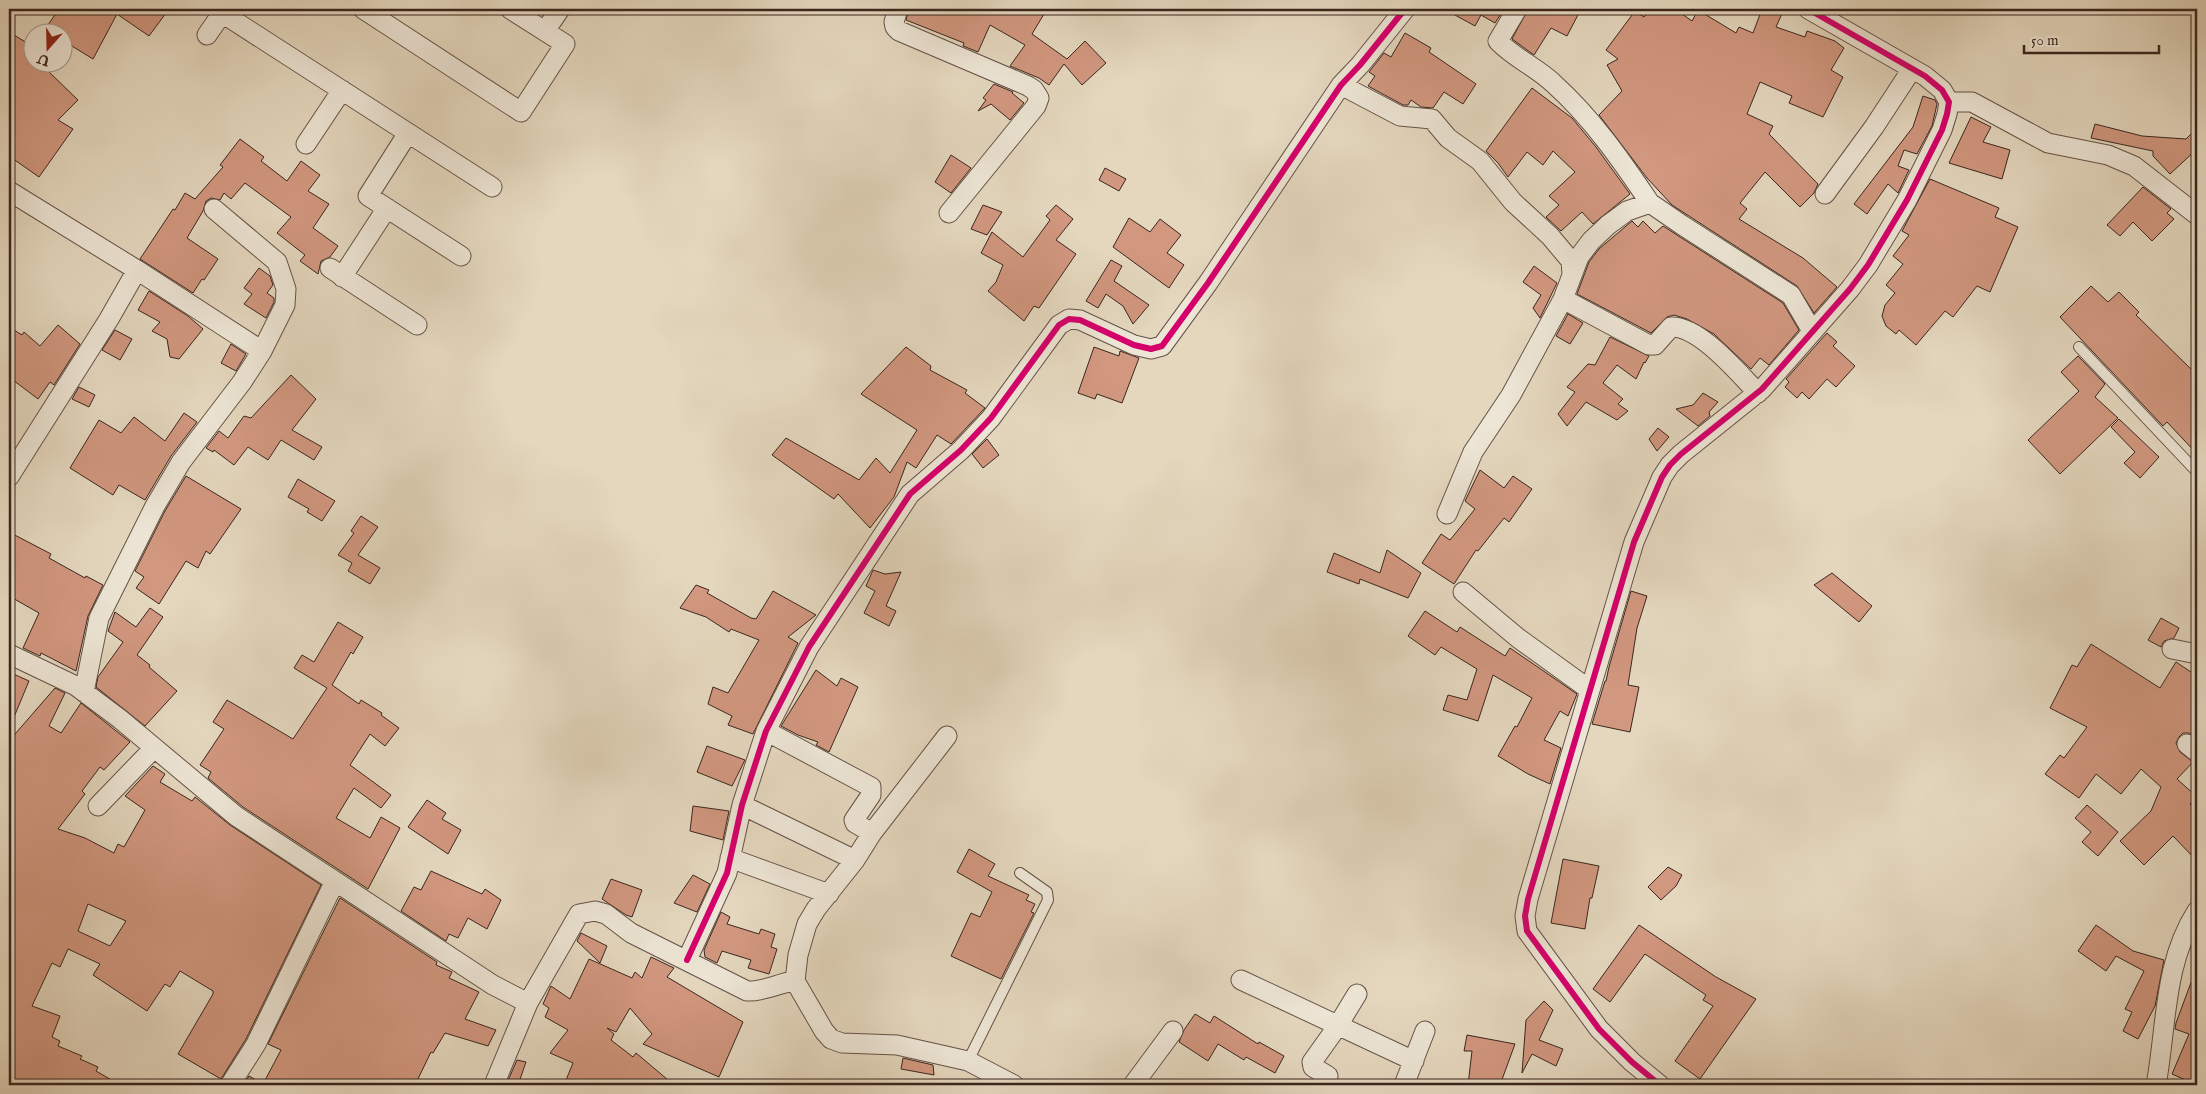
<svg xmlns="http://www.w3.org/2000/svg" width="2206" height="1094" font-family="'IM FELL English',serif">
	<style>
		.building { fill: #d1977f; stroke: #3b261e; fill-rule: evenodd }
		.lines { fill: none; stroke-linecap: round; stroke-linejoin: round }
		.lane-casing { stroke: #655246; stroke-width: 12 }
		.street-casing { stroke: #655246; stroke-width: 21 }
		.lane { stroke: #ede5d5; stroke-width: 10 }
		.street { stroke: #ede5d5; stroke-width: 19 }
		.cycleway-casing { stroke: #ede5d5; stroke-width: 9 }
		.cycleway { stroke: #d6006c; stroke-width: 6 }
	</style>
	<rect width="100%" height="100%" fill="#e4d7be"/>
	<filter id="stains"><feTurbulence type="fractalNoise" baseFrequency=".004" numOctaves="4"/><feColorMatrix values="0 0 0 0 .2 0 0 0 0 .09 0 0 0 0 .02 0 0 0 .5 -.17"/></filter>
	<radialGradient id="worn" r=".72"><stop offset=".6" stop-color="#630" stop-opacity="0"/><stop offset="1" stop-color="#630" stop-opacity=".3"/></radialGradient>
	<path class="building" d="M59,9h110l-20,27 -32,-22 -24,45 -31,-19v-8h-19z
		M909,9h138l-15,25 35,25 18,-18 21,22 -24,22 -18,-21 -15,21 -10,-7 -29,-12 15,-21 -35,-20 -12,27 -15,-6 1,-3 -58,-23z
		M1444,9h60l-9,14 -14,-8 -6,11z
		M1528,9h53l-14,27 -16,-8 -17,27 -22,-16z
		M1650,9h25l17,12 6,-11 38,23 3,-6 14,6 9,-24h22l-8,18 29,10 2,-6 28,10 9,7 -13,22 12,7 -20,40 -34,-14 3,-7 -32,-14 -13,32 26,12 -4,8 49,50 -4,9 -14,14 -35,-35 -25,31 7,6 -8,10 64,39 34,29 -23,26 -17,-27 -125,-81 -25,-27 -48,-63 23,-24 -15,-26 11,-6 -12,-9 29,-39 9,6z
		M9,32l23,14v16h21l-6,8 31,30 -20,20 15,9 -34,48 -30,-21z
		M1405,33l26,15 -2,4 47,32 -13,20 -19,-12 -11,16 -12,-1 -10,-7 -3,5h-5l-35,-19 7,-10 -6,-4 15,-19 7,4z
		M994,84l19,8 -1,1 12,10 -14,17 -19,-16 -13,7 8,-11 -3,-2z
		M1532,88l40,30 24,29 34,47 -37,30 -11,-12 -21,19 -15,-14 13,-12 -10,-9 26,-24 -22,-21 -10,14 -16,-13 -19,25 -10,-14 -12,-12z
		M1923,96l12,4 2,4 -5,22 -15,28 -13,-4 -6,16 11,4 -11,23 -10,-9 -21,30 -13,-10 59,-77z
		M1971,117l20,10 -8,15 27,8 -8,29 -53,-16z
		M2095,124l47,12 44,3 11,-11v21l-27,25 -17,-18v-5l-62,-13z
		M240,139l24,18 -3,4 26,20 14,-20 19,14 -12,16 21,13 -16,24 25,18 -8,11 -9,4 -3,13 -18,-13 5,-6 -28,-22 14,-16 -46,-34 -14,16 -7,-6 -4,7 -9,-2 -5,3 -3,10 -16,27 31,21 -14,21 -2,-1 -9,14 -53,-34 33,-50 2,1 10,-17 10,6 28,-32 -3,-2z
		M951,155l20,13 -20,25 -16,-11z
		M1105,168l21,11 -7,12 -20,-11z
		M1930,179l69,29 -4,9 23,10 -28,65 -13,-6 -24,31 -8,-6 -29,34 -17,-15 -3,4 -10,-8 -4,-10 3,-11 10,-12 -9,-8 17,-21 -10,-8 16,-21 -7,-4z
		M2143,187l28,22 -4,4 7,6 -22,22 -19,-19 -13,14 -13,-11z
		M983,205l19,7 -15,23 -16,-6z
		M1056,205l17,14 -17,21 20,14 -37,54 -5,-2 -10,15 -36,-30 8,-9 7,-17 -22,-12 11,-21 31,25 27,-37 -4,-4z
		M1129,218l21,14 10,-13 21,16 -14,18 17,12 -15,23 -56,-41z
		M1632,221l6,6 5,-6 12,12 8,-7 120,77 16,27 -30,35 -9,-7 -9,11 -37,-35 -27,-15 -13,-4 -7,2 -16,16 -74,-39 12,-32 10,-13z
		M1111,260l11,6 -8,15 35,24 -16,19 -10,-18 -17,-12 -8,14 -12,-7z
		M1534,266l23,17 -17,35 -7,-10 8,-13 -18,-13z
		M259,268l11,8 3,9 -6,8 7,5v4l-8,16 -22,-14 8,-10 -8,-6z
		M2091,286l17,16 11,-10 20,20 -3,3 61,60v79l-30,-32 -4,4 -103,-109z
		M149,291l39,25 15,13 -24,30 -9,-2 -3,-18 -15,-8 8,-9 -22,-12z
		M1568,314l15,9 -13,21 -14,-8z
		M58,325l22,19 -26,41 -4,-3 -12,17 -29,-22v-50l13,8 2,-3 16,14z
		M115,330l17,9 -12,21 -18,-10z
		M1827,333l10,9 -4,4 22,20 -19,21 -9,-8 -18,20 -7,-7 -5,6 -12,-11 4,-5 -3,-3z
		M1610,337l39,19 -4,7 -1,-1 -8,17 -19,-14 -14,18 20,16 -5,5 10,7 -11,9 -31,-18 -19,24 -9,-12 17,-22 -8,-5 21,-23 7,1z
		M231,344l15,10 -10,17 -15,-8z
		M906,347l25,19 -1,4 37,20 -2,3 20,15 -34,36 -14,-9 -21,33 -9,-6 -13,35 -24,31 -32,-34 -4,5 -62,-44 14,-17 73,42 17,-22 14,15 27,-43 -56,-36z
		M1094,347l25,9 1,-5 19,7 -17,45 -25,-9 -2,5 -17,-6z
		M2078,356l27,28 -10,13 23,21 -58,56 -32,-34 51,-49 -18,-19z
		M291,375l25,24 -24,31 30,17 -8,13 -33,-20 -13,20 -20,-13 -14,18 -20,-15 -1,2 -7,-4 13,-17 9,7 16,-22 7,2z
		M79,387l16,8 -6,12 -17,-8z
		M1703,393l15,9 -9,10 1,4 -12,10 -22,-17 17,-4z
		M184,413l13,9 -26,34 -26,44 -26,-15 -6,10 -43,-27 29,-48 22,13 13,-16 31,24z
		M2119,419l40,38 -19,21 -16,-15 11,-11 -24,-25z
		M1658,428l11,9 -12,14 -8,-12z
		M987,439l12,16 -16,13 -11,-14z
		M1480,470l24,18 9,-12 19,13 -23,33 -5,-4 -26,33 -2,-1 -22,34 -32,-21 19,-29 9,6 25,-31 -10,-8z
		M186,476l55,33 -31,45 -4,-3 -8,17 -12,-7 -27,43 -23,-16 8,-11 -9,-6 30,-60z
		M298,479l37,22 -13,20 -15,-9 2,-3 -21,-12z
		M361,516l17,11 -20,28 22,13 -10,16 -22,-13 4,-8 -14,-8 16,-22 -3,-2z
		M9,532l42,22 -2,4 36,20 1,-2 17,9 -15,31 -12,55 -35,-18 -1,3 -17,-8 16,-35 -30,-17z
		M1387,550l34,23 -13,25 -48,-19 -1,5 -32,-12 7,-19 46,20z
		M873,570l12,4 16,-2 -15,34 10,5 -7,15 -25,-13 11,-22 -9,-5z
		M1832,573l40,33 -13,16 -45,-37z
		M696,585l13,5 -2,3 44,25 5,1 17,-28 43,24 -28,22 10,6 -45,91 -25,-9 4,-9 -24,-12 5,-17 15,6 31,-53 -28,-11 -2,3 -23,-15 -26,-9z
		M1631,591l16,5 -10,32 -9,57 11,2 -9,45 -38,-8 13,-43h1l3,-14z
		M150,608l13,9 -26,38 13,10 -1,2 28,24 -32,35 -49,-39 2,-10 25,-35 -15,-11 7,-19 21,15z
		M1425,611l32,21 3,-5 45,29 5,-8 67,46 -9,22 -8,-5 -16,29 17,8 -11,36 -22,-10 -30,-18 17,-30 2,1 15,-29 -39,-23 -15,46 -35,-11 5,-15 19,5 10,-31 -36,-22 -6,8 -27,-19z
		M2161,618l18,10 -5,10 -10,3 -3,6 -13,-7z
		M338,622l25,15 -10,17 -2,-2 -19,33 27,19 2,-4 21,13 -1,2 18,13 -14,18 -15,-12 -20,31 41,30 -10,13 -27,-20 -18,30 34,20 11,-21 19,11 -32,61 -125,-82 -35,-29 3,-6 -11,-7 24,-36 -11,-7 14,-22 66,39 34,-51 -33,-20 8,-13 12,7z
		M2091,644l69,44 16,-26 21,14v62l-8,-5h-6l-4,4 -3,6 4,9 13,10 -16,17 19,17 -6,8 7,7v50l-24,-25 -29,29 -24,-24 31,-30 10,-24 -20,-18 -20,25 -25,-20 -17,24 -34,-24 15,-19 4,3 23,-31 -37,-19 22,-43 5,2z
		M816,670l21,16 4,-8 17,9 -29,65 -13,-7 2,-3 -20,-7 -17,-9z
		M9,672l20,9 -20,48z
		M55,688l10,5 -16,33 12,7 20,-30 49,39 -26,28 -4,-3 -18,24 3,3 -27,35 27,9 29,15 4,-9 6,3 21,-37 -20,-14 28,-30 12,8 -5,8 32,19 3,-4 35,28 91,60 -75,154 -25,40 -43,-25 35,-60v-3l-33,-20 -10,16 -5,-3 -18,27 -54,-36 7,-11 -32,-15 -8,18 -8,-4 -20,43 28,10 -8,21 8,4 -2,5 24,10 -2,3 18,8 -2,4 24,14h-84l-14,-4 -1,3 -12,-4v-339zM88,904l38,17 -16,25 -32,-15z
		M707,746l38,14 -13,26 -35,-14z
		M427,800l19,13 -4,6 19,11 -13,24 -40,-27z
		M2087,805l31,27 -20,24 -16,-14 9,-10 -16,-14z
		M693,806l36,5 -6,29 -33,-9z
		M969,849l26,15 -7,12 41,19 -3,5 9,4 -4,8 3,1 -33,66 -50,-23 20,-43 9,4 12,-25 -35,-20z
		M1563,859l36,7 -7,32h-2l-5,31 -34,-6z
		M1668,867l14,8 -6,11 -15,14 -13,-13z
		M431,871l51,23 3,-5 16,11 -14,29 -19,-11 -10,20 -9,-4 -3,7 -45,-30 13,-24 7,3z
		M693,875l17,9 -13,28 -23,-9z
		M611,879l31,11 -10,27 -6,-2 -24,-16z
		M340,898l97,64 -1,3 16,7 -3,6 30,14 -14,27 31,11 -8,16 -43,-13 -12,20 -2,-1 -16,33h-172l6,-9 14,8 18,-34 -13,-6z
		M721,912l9,5 -3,7 32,10 2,-5 14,5 -4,13 6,2 -8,25 -21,-6 3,-8 -29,-9 -5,12 -12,-6 -1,-7z
		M1639,925l77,52 40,22 -56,80 -25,-18 38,-55 -10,-6 3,-5 -61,-41 -35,48 -17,-13z
		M2096,925l37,26 31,9 -9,46 -17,33 -15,-8 9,-19 -7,-3 19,-38 -28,-15 -10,15 -28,-20z
		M581,933l26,13 -7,17 -23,-22z
		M651,957l23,11 -7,9 76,45 -24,55 -76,-33 9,-10 -22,-26 -14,24 -9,-4 7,6 -3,6 22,17 3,-4 38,32h-110l9,-22 -23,-10 18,-23 -23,-13 4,-9 -6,-4 8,-18 19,13 19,-40 43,19 3,-6 7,6z
		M2196,969l1,1v115l-25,-11 17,-40 -14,-5 1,-6z
		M1544,1001l9,9 -14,30 24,9 -7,17 -24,-12 -10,19 4,-53z
		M1195,1014l15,9 4,-7 44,28 1,-2 25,14 -9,17 -29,-16 -2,3 -26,-16 -10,17 -29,-19 5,-12z
		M1467,1035l48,9 -15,41h-32l4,-34h-8z
		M903,1058l30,7 1,10 -33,-6z
		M517,1060l9,2 -8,23h-12z"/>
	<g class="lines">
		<g class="lane-casing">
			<path id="lane" d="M2079,347l118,125
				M968,1061l80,-161 -1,-8 -27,-19"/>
		</g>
		<g class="street-casing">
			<path id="street" d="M363,9l158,103 44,-68 -55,-35
				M898,9l-4,13 1,5 4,4 129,55 6,4 5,8 -3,8 -87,107
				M1517,9l-19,32c16,17 38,26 55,42 39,35 68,77 97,120
				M222,13l270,174
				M545,31l15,-22
				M207,35l18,-26
				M1341,85l59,31 32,3 16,19 32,23 33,41 37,34 21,25 1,13
				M1949,102h23l76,41 60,12 26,11 63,49
				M408,133l-40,63 93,60
				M306,144l36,-54
				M9,191l128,79
				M1825,194l49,-67 38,-58
				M330,268l87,57
				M342,277l45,-69
				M1563,299l86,46h6l16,-18c29,-1 68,47 87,66
				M9,477l100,-158 28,-49 125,81
				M1447,514l26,-62 38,-57 52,-96 16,-42 12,-16 17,-16 19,-14 23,-8 32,22 109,70 21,36
				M1463,592l55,46 72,52
				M2172,649l25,5
				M9,654l67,32 44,33 116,97 257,169 35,18
				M84,692l15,-74 56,-112 26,-44 61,-80 20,-31 23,-46 1,-16 -9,-27 -63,-53
				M766,731l105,56v8l-17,25 1,3 17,10
				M2187,744l10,8
				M742,805l113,55
				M98,806l56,-58
				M730,858l99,36
				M687,960l40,-87 15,-68 24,-74 43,-84 101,-153 51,-44 30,-32 68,-93 10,-6 11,1 54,25 17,4 11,-3 46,-63 133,-198 19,-20 45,-56
				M1241,980l173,81
				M795,981l3,-26 9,-31 9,-15 39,-49 17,-27 75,-97
				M1328,1076l-15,-9 -1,-5 25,-35 20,-33
				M230,1085l26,-41 79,-163
				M494,1085l34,-82 51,-89 16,-3 11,3 25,19 116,58c17,1 31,-8 48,-10l29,50 7,8 11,4 55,2 71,16 46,24
				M1133,1085l40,-54
				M1404,1085l21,-54
				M1660,1085l-28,-23 -33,-33 -72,-98 -2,-15 3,-17 106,-357 28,-65 8,-12 11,-11 81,-65 88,-100 18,-24 39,-65 35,-70 5,-16 2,-12 -7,-12 -17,-14 -117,-67
				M2156,1085c11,-59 7,-121 41,-174"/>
		</g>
		<use href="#lane" class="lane"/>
		<use href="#street" class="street"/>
		<g class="cycleway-casing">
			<path id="cycleway" d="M687,960l40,-87 15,-68 24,-74 43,-84 101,-153 51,-44 30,-32 68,-93 10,-6 11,1 54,25 17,4 11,-3 46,-63 133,-198 19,-20 45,-56
				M1660,1085l-28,-23 -33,-33 -72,-98 -2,-15 3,-17 106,-357 28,-65 8,-12 11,-11 81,-65 88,-100 18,-24 39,-65 35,-70 5,-16 2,-12 -7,-12 -17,-14 -117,-67"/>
		</g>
		<use href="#cycleway" class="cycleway"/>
	</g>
	<rect width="2206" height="1094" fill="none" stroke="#e4d7be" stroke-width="30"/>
	<rect x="10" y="10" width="2186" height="1074" fill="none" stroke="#3b261e" stroke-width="2.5"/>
	<rect x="15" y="15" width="2176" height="1064" fill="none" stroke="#3b261e"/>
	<g transform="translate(48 48) rotate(200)"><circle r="24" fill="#ede5d5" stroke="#a6998c"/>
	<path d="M0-4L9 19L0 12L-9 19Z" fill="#8f2418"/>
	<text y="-8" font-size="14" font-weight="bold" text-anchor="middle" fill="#3b261e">U</text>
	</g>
	<path d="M2024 45v8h135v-8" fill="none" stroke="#3b261e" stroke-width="2.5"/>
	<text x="2031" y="45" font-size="15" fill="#3b261e" stroke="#ede5d5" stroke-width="4" paint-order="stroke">50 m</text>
	<rect width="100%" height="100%" filter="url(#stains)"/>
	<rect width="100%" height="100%" fill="url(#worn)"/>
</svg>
